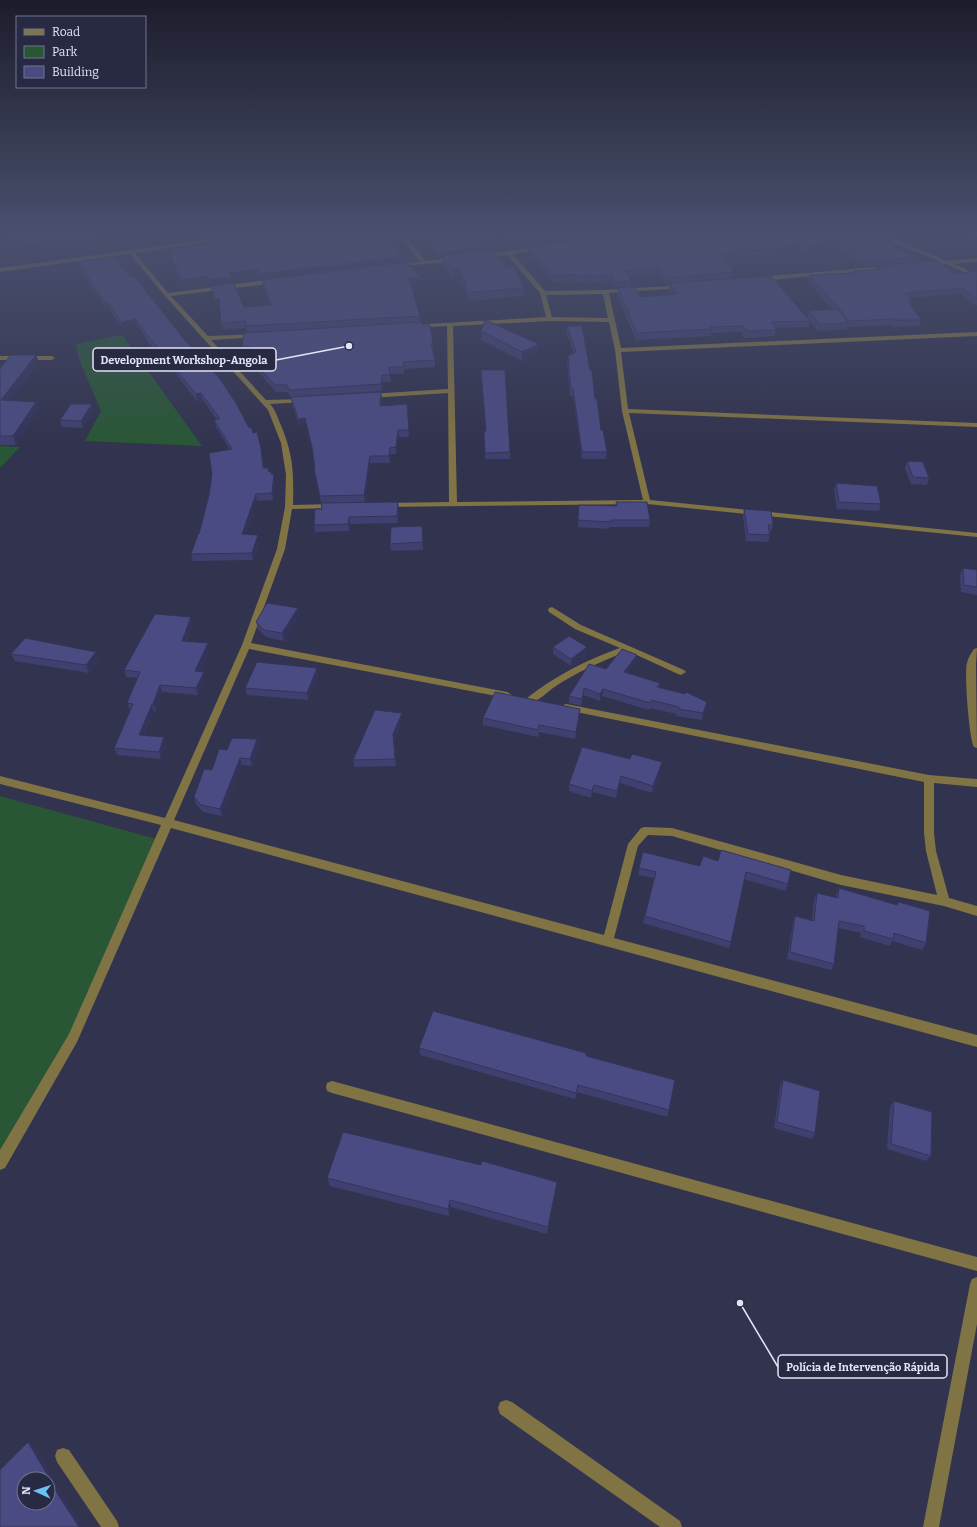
<svg xmlns="http://www.w3.org/2000/svg" width="977" height="1527" font-family="Bitter,serif">
	<style>
		.green { fill: #295735 }
		.lines { fill: none; stroke-linecap: round; stroke-linejoin: round }
		.minor { fill: #807344; fill-rule: evenodd }
		.wall { fill: #404070; fill-rule: evenodd }
		.shaded-wall { fill: #34345b }
		.building { fill: #4a4b82; stroke: #34345b; fill-rule: evenodd }
		.leader { fill: none; stroke: #e3e5f6; stroke-width: 1.5 }
		.callout-dot { fill: #e3e5f6; stroke: #282943; stroke-width: 1.5 }
		.callout { fill: #282943; stroke: #e3e5f6; stroke-width: 1.5 }
		.callout-label { font-size: 11px; text-anchor: middle; font-weight: bold; fill: #e3e5f6 }
	</style>
	<rect width="100%" height="100%" fill="#32334e"/>
	<path class="green" d="M122,335l80,111 -117,-5 16,-30 -22,-52 -3,-15z
		M0,446l20,1 -20,21z
		M0,796l160,44 -87,198 -73,125z"/>
	<g class="lines">
		<path class="minor" d="M263,232h15l-143,21 33,40 108,-14 3,2 -3,2 -105,13 37,40 52,-2v2l-2,1 -47,3 55,60 40,-1v2l-2,1 -34,2c5,5 7,12 10,19 13,30 14,49 13,82l42,-1 4,2 -4,2 -43,1 -7,40 -34,94 256,49 5,3 -5,3 -258,-49 -75,171 430,115 24,-91 13,-16 4,-1 27,1 169,47 96,20 -11,-44 -2,-18v-51l-358,-72 -3,-1 -2,-2 2,-2 3,-1 363,71 48,4v8l-43,-4v50l2,18 13,47 28,8v10l-33,-10 -103,-21 -169,-49 -24,-1 -10,11 -24,92 363,97v12l-806,-219 -94,214 -72,126 -5,2v-20l69,-116 92,-209 -161,-41v-8l165,42 77,-173 35,-96 8,-42 1,-32 -5,-32 -13,-33 -103,-114 -35,-42 -130,18v-4z
			M398,232h6l21,29 32,-4 3,2 -3,2 -64,6v-2l2,-1 25,-2z
			M868,232h8l71,29 30,-3v4l-23,2 23,10v4l-31,-14 -19,1v-2l12,-2z
			M971,232h6v3z
			M540,247l2,1v2l-29,4 32,37 61,-1 78,-5v2l-2,1 -73,5 12,55 356,-16v4l-356,16 7,57 349,14v4l-348,-14 21,87 327,33v4l-330,-33 -265,3v-4h3l64,-1 -1,-109 -79,5 -3,-2 3,-2 79,-5 -1,-63 -34,2 -2,-1v-2l135,-8 -6,-24 -33,-38 -26,3 -3,-2 3,-2zM603,294l5,24 -56,-1 -6,-22zM549,321l60,1 6,28 7,61 21,89 -186,2 -4,-176z
			M887,266l3,2 -1,1 -129,12 -3,-2 3,-2z
			M0,356h52l3,2 -3,2h-52z
			M552,607l29,18 103,45 2,2 -5,3 -3,-1 -50,-23c-26,10 -52,21 -75,37 -7,5 -18,17 -26,14l-2,-2 2,-2c28,-22 59,-38 93,-50l-45,-19 -26,-17 -1,-2 1,-2z
			M977,648l-1,16 1,84 -3,-1c-5,-8 -10,-76 -7,-84 1,-5 4,-10 7,-14z
			M332,1081l645,176v14l-645,-178 -5,-2 -1,-4 1,-4z
			M977,1277v47l-38,203h-16l47,-243 2,-5z
			M506,1400l6,2 168,119 2,6h-22l-160,-113 -2,-6 2,-6z
			M63,1448l6,2 48,71 2,6h-18l-44,-65 -2,-6 2,-6z"/>
	</g>
	<path class="wall" d="M7,232h87l2,5 -67,15z
		M233,232h149l20,25 1,5 17,15v6l-9,1 9,32v6l3,3 10,19v7l2,9v7l-31,2v5h-14l1,8h-8l-1,9 -92,6 -2,-5h-12l-25,-29 -2,-6 1,-3h-7l-1,-7 5,-15 -1,-4 -24,1 -1,-6 -1,-18 -3,1 -5,-14 -1,-6h-1l-2,-4 -26,4 -8,-21 -2,-6 73,-21 -1,-5 -7,1zM259,276l2,4h1l1,6 7,19 -26,2 -12,-23 -1,-5z
		M417,232h72l5,14 -8,1v3l19,17 19,21v8l-51,5 -1,-2 -4,1 -7,-23 -8,1 -10,-15v-6l-4,1 -15,-22 -3,1z
		M511,232h325l1,1h39l-1,3 40,21 -1,6 42,11 21,-2v33l-2,1 -14,-12 -51,4 2,3 -1,4 10,15 -2,6 -26,1 -1,-2 -44,2 -1,-1v3l-30,2 -7,-10 -1,6 -34,1 1,2 -1,6 -31,2 -3,-6 -30,1v3l-75,4 -19,-46 1,-6 23,9 31,-2 -3,-6 1,-6 137,34 2,-6 24,-1 -25,-29 1,-6 44,-2 1,-2 21,-2 1,-3 -9,1 -35,-23 -24,8 -6,-2 -32,4 -46,3 10,15 -1,6 -68,6 -6,-10 -31,3 3,4 -1,5 -15,2 -3,-7 -21,1 -1,-1 -15,1v-2l-22,2 -25,-30v-5l33,-5 -38,5z
		M78,262l171,166 4,5 9,22 2,13 5,4 6,9 -2,19 -16,1 -11,33 14,8 -7,18 -60,1 -2,-7 8,-20 31,-84 -14,-23 -2,-7h3l-14,-20 -6,1 -26,-34 -22,-24 -12,-18 -14,3 -13,-18h-3l-28,-42z
		M567,326l23,44 11,60 6,22 -1,7h-24l-9,-63h-3l-3,-33 1,-7 6,-3 -8,-21z
		M481,331l58,13 -1,9 -16,8 -41,-21z
		M36,355l3,8 -29,38 29,9 -23,35h-16v-77z
		M481,370l29,82v7h-25l-1,-28h2z
		M291,397l91,2 -1,7 26,-2 2,33h-10l-3,17h-6v9h-20l-5,39 -44,1 -6,-27 -1,-7h1l-2,-16 -7,-28 -7,1 -7,-22z
		M94,411l-11,17 -21,-1 -2,-7z
		M907,461l22,17 -2,7 -16,-1 -6,-16z
		M836,483l45,21 -2,7 -42,-2 -3,-19z
		M616,502l34,18 -1,7h-40v2l-31,-2 1,-22 37,1z
		M321,503l78,6 -1,14 -48,1 -1,7 -34,1 -1,-7 8,-16z
		M744,509l29,16 -2,7h-2l1,3 -2,7 -22,-1 -3,-25z
		M422,526l1,24 -32,1 -1,-7z
		M963,568l14,2v25l-16,-3 -1,-17z
		M298,608l1,7 -15,26 -18,-4 -8,-8 -2,-7z
		M193,624l-6,17 23,9 -10,21 6,8 -8,16 -36,-3 -6,19h-2l-10,25 23,8 -6,15 -44,-4 -3,-7 16,-38 -3,-7 11,-25 -12,-1 -2,-7z
		M553,647l34,8 -16,11 -18,-12z
		M96,652l3,7 -10,14 -74,-12 -4,-7z
		M636,662l-9,11 33,10 -1,5 48,14 -1,7 -4,11 -26,-4 1,-2 -27,-6 -1,2 -47,-14 -2,5 -17,-6 -2,11 -12,-3v-7l37,-27z
		M317,668l1,8 -10,24 -61,-5 -2,-7z
		M580,709l-1,7 -4,23 -36,-7 -1,5 -55,-12v-7z
		M402,713v7l-8,21 2,25 -42,1 -1,-7z
		M257,739l2,7 -7,20 -10,-1 -20,51 -19,-4 -7,-8 -2,-7 33,-47z
		M661,769l-9,24 -32,-10 -4,15 -23,-6 -2,6 -22,-7v-7z
		M643,852l57,14 3,-10 85,28 -3,7 -41,-12 -13,63 -2,6 -86,-25 11,-45 -16,-3z
		M839,888l87,55 -4,7 -30,-9 -2,5 -30,-9 1,-4 -23,-5 -4,36 -3,6 -44,-11 6,-36 2,-7 17,4 2,-20 3,-7 19,5v-3z
		M419,1048l167,8 83,54 -2,7 -90,-25 -2,7 -155,-44z
		M783,1080l32,53 -3,6 -38,-11 6,-42z
		M894,1101l37,55 -5,5 -39,-12 3,-42z
		M481,1165l76,17 -10,52 -96,-27 -2,9 -119,-30 -3,-8z"/>
	<path class="shaded-wall" d="M84,232h10l2,5 -67,15 -3,-7z
		M132,232h9l-9,2z
		M236,232h15h-7v1l-7,1z
		M421,232h3v4l-3,1z
		M598,232h45l-120,15v-6z
		M833,238l-1,6 -24,8 2,-5z
		M494,240v6l-8,1v5l-43,4v1l-4,1v-6z
		M803,244l-1,6 -32,4 1,-5z
		M402,257l1,6 -142,17 -1,-6z
		M258,269l1,7 -28,3 1,5 -22,2 -2,-6 21,-7z
		M460,269l1,8 -8,1v-8z
		M207,276l1,6 -26,4 -1,-6z
		M420,277v6l-10,1 -1,-6z
		M215,299h4l2,6 -4,1z
		M109,303l1,7h-3l-1,-6z
		M136,319l1,6 -14,3 -2,-6z
		M539,344l-1,9 -16,8v-9z
		M36,355l3,8 -35,46 -3,-9z
		M382,375l1,7 -1,9 -1,-7z
		M381,392l1,7 -1,14 -1,-7z
		M201,393l2,7 -6,1 -1,-7z
		M36,402l3,8 -23,35 -3,-9z
		M92,404l2,7 -11,17 -2,-7z
		M305,418l1,7 -7,1 -1,-7z
		M398,430l1,7 -3,17v-7z
		M390,448v15l-1,-7z
		M370,456v7l-5,39 -1,-7z
		M274,474l1,7 -2,19 -1,-7z
		M256,494l1,7 -13,40 -2,-7z
		M398,502l1,7 -1,14 -1,-7z
		M349,517l1,7 -1,7 -1,-7z
		M258,535l2,7 -7,18 -1,-7z
		M298,608l1,7 -15,26 -2,-8z
		M191,617l2,7 -9,24 -2,-7z
		M208,643l2,7 -13,28 -2,-7z
		M587,647v8l-16,11v-7z
		M96,652l3,7 -10,14 -3,-8z
		M637,655l-1,7 -13,17 1,-7z
		M317,668l1,8 -10,24 -1,-7z
		M204,672l2,7 -8,16 -2,-7z
		M160,685l2,7 -6,19 -3,-7z
		M603,689l-1,7 -2,5v-7z
		M707,702l-1,7 -4,11 1,-7z
		M152,704l2,7 -13,31 -2,-7z
		M402,713v7l-8,21 2,25 -3,-32z
		M164,737l3,7 -6,15 -2,-7z
		M257,739l2,7 -7,20 -2,-7z
		M240,758l2,7 -20,51 -2,-7z
		M662,762l-1,7 -9,24 1,-7z
		M621,776l-1,7 -4,15 1,-7z
		M594,785l-1,7 -2,6 1,-7z
		M557,1182l-1,7 -9,45 1,-7z
		M450,1200l1,7 -2,9 -1,-7z
		M28,1442l6,3 23,38 -1,1 27,43h-4l-29,-45z"/>
	<path class="building" d="M13,232h71l-58,13z
		M244,232h138l20,25 -142,17 -2,-5 -29,4 2,4 -23,3 -1,-4 -26,4 -9,-21 -1,-10 82,-12z
		M425,232h64l5,8 -11,2 3,4 -47,6z
		M515,232h83l-75,9z
		M641,232h195l1,1 4,-1h32l3,1 -5,2 25,9 -4,1 23,12 -47,4 -35,-23 -23,9 -7,-3 -32,5 -51,3 14,20 -68,6 -6,-10 -35,3 6,10 -16,1 -3,-7 -21,1v-1l-15,1 -1,-2 -22,2 -25,-29z
		M491,250l14,17 9,-1 10,22 -51,4 -1,-1h-4l-8,-22 -7,1 -10,-14z
		M112,257l19,20 3,-1 50,63 27,31 7,6 18,27 13,25 2,-1 2,6 4,-1 4,16 2,20h6l-1,4 3,-1v3h3l-2,19 -16,1 -14,40 16,1 -6,18 -61,1 7,-20h1l10,-39 3,-21 -3,-21 23,-4 -18,-29 6,-1 -19,-26 -5,1 -27,-33 -21,-25 -12,-17 -15,3 -12,-19 -3,1 -28,-42z
		M937,261l19,13 18,-3 3,1v27l-14,-11 -58,5 7,8h-4l13,19h-26l-1,-1 -44,2 -41,-46 47,-2 -2,-2 27,-2 -5,-3z
		M407,262l13,15 -11,1 11,38 -174,10v-5l-25,2 -2,-24h-4l-4,-13 23,-3 10,24 28,-2 -10,-25z
		M771,276l39,45 -38,1 4,8 -30,1 -3,-5 -33,1 2,2 -75,4 -19,-45 16,-2 7,11 36,-3 -7,-11z
		M838,309l10,14 -29,1 -10,-13z
		M485,320l54,24 -17,8 -41,-21z
		M422,322l1,3h7l3,19h-2l4,16 -32,2 1,5h-15l1,8h-8l-1,9 -92,6 -2,-5h-12l-26,-28 3,-10h-10l2,-14z
		M567,326h15l8,44h2l3,29h2l4,31h2l4,22h-25l-9,-63h-2l-3,-33 8,-4z
		M11,355h25l-35,45 35,2 -23,34h-13v-68z
		M481,370h24l5,82 -25,1 -1,-22h2z
		M381,392l-1,14 27,-2 2,26h-11l-2,17 -6,1 -1,8h-19l-6,39 -44,1 -6,-27h1l-3,-22 -7,-29 -7,1 -7,-22z
		M71,404h21l-11,17 -21,-1z
		M907,461l16,1 6,16 -16,-1z
		M836,483l41,3 4,18 -42,-2z
		M398,502l-1,14 -48,1 -1,7 -34,1 1,-16h7l-1,-6z
		M616,502h31l3,18h-40v2l-32,-2 1,-15 38,1z
		M744,509l27,2 2,14h-5l2,10 -22,-1z
		M422,526l1,16 -33,2 1,-17z
		M963,568l14,2v17l-13,-2z
		M267,603l31,5 -16,25 -18,-3 -8,-8z
		M155,614l36,3 -9,24 26,2 -13,28 9,1 -8,16 -36,-3 -7,19h-1l-13,31 25,2 -5,15 -45,-4 19,-44 -6,-1 13,-31 -16,-2z
		M569,636l18,11 -16,12 -18,-12z
		M25,638l71,14 -10,13 -75,-11z
		M622,649l15,6 -13,17 36,11 -3,4 28,7 1,-2 21,10 -4,11 -25,-4 1,-2 -28,-7 -1,3 -47,-14 -3,5 -16,-6 -2,11 -13,-3 20,-32 17,5z
		M257,662l60,6 -10,25 -62,-5z
		M495,692l85,17 -4,23 -37,-7 -1,5 -55,-12z
		M375,710l27,3 -9,21 2,25 -42,1z
		M232,738l25,1 -7,20 -10,-1 -20,51 -19,-4 -7,-8 10,-28 8,1 7,-21 8,1z
		M582,747l48,12 2,-5 30,8 -9,24 -32,-10 -4,15 -23,-6 -2,6 -23,-7z
		M721,850l70,20 -3,14 -42,-12 -15,70 -86,-26 11,-44 -17,-4 4,-16 57,14 3,-10 15,5z
		M839,888l58,17 2,-3 31,9 -4,32 -32,-10 -1,6 -29,-8v-5l-25,-5 -5,43 -44,-12 5,-36 19,5 3,-28 21,5z
		M433,1011l153,42v3l89,24 -6,30 -91,-25 -2,8 -157,-45z
		M783,1080l37,11 -5,42 -38,-11z
		M894,1101l38,11 -1,44 -40,-12z
		M343,1132l138,33 1,-4 75,21 -9,45 -98,-27 -2,9 -121,-31z
		M28,1442l23,39 -1,1 29,45h-79v-57zM24,1479h24v24h-24z"/>
	<linearGradient id="sky" x2="0" y2="1"><stop stop-color="#1c1c2b"/><stop offset="0.52" stop-color="#49506e"/><stop offset="1" stop-color="#49506e" stop-opacity="0"/></linearGradient>
	<rect width="977" height="446" fill="url(#sky)"/>
	<path class="leader" d="M349 346L276 360M740 1303L778 1367"/>
	<g class="callout-dot">
		<circle cx="349" cy="346" r="4"/>
		<circle cx="740" cy="1303" r="4"/>
	</g>
	<g class="callout">
		<rect x="93" y="348" width="183" height="23" rx="4"/>
		<rect x="778" y="1355" width="169" height="23" rx="4"/>
	</g>
	<g class="callout-label">
		<text x="184" y="364">Development Workshop-Angola</text>
		<text x="863" y="1371">Polícia de Intervenção Rápida</text>
	</g>
	<rect x="16" y="16" width="130" height="72" fill="#282943" stroke="#73748b"/>
	<rect x="24" y="29" width="20" height="6" fill="#807344" stroke="#73748b"/>
	<text x="52" y="36" font-size="12" fill="#e3e5f6">Road</text>
	<rect x="24" y="46" width="20" height="12" fill="#295735" stroke="#73748b"/>
	<text x="52" y="56" font-size="12" fill="#e3e5f6">Park</text>
	<rect x="24" y="66" width="20" height="12" fill="#4a4b82" stroke="#73748b"/>
	<text x="52" y="76" font-size="12" fill="#e3e5f6">Building</text>
	<g transform="translate(36 1491) rotate(273)"><circle r="19" fill="#282943" stroke="#73748b"/>
	<path d="M0-3L7 15L0 10L-7 15Z" fill="#6bc3f2"/>
	<text y="-6" font-size="11" font-weight="bold" text-anchor="middle" fill="#e3e5f6">N</text>
	</g>
</svg>
